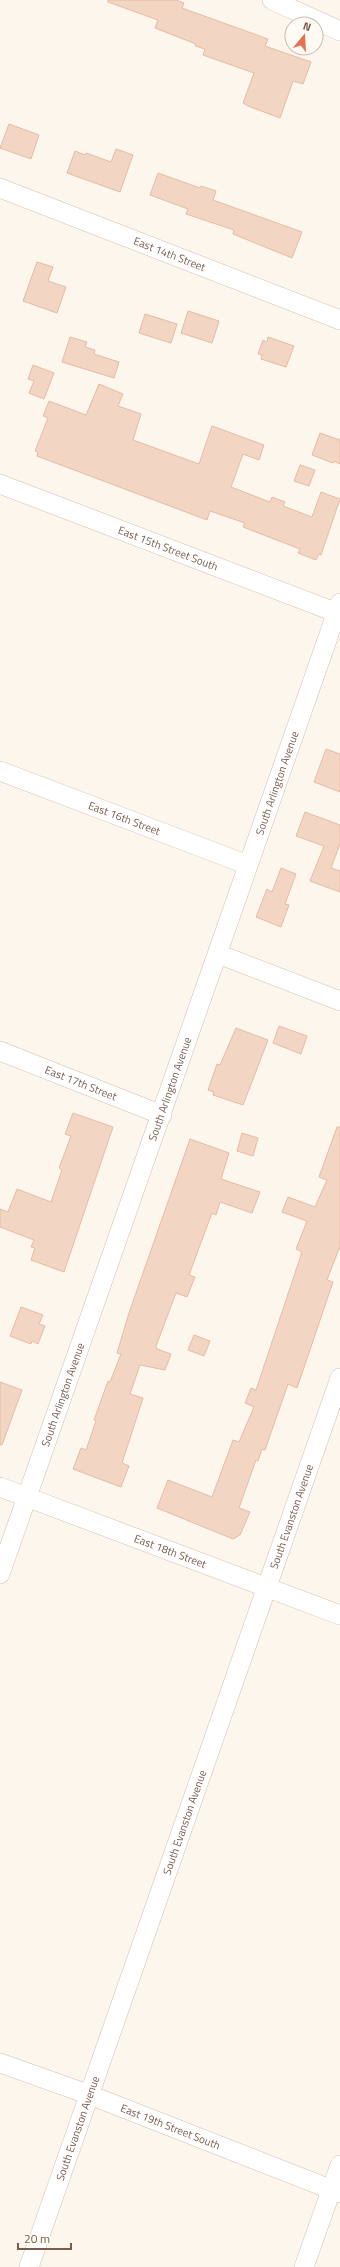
<svg xmlns="http://www.w3.org/2000/svg" width="340" height="2267" font-family="'Titillium Web',sans-serif">
	<style>
		.building { fill: #f3d5c3; stroke: #e6bba3 }
		.lines { fill: none; stroke-linecap: round; stroke-linejoin: round }
		.street-casing { stroke: #d1beb0; stroke-width: 20 }
		.street { stroke: #fff; stroke-width: 19 }
		.labels { text-anchor: middle; stroke-width: 4; stroke-linejoin: round; paint-order: stroke }
		.street-label { font-size: 11px; fill: #7a5c4d; stroke: #fffaf3 }
	</style>
	<rect width="100%" height="100%" fill="#fdf6ec"/>
	<path class="building" d="M108,0h68l8,3 -2,5 86,31 -3,7 46,16 -8,22 -10,-3 -13,37 -32,-12 -5,-3 11,-30 -51,-18 2,-6 -10,-3 1,-2 -41,-16 3,-8 -50,-18z
		M9,124l30,11 -8,24 -31,-11z
		M116,149l17,6 -13,37 -53,-19 8,-22 10,4 1,-2 25,9z
		M158,173l42,15 1,-2 15,5 -3,9 89,32 -10,26 -59,-24 1,-4 -48,-16 2,-5 -38,-14z
		M37,262l16,5 -5,14 18,6 -9,26 -34,-12z
		M188,311l31,10 -7,22 -31,-10z
		M145,314l32,10 -6,19 -32,-10z
		M70,337l17,5 -2,5 10,3 -1,4 25,8 -5,16 -52,-16z
		M268,337l26,9 -8,21 -25,-8 1,-4 -4,-1 5,-14 4,2z
		M33,365l21,8 -10,26 -15,-6 5,-12 -6,-2z
		M99,384l24,10 -5,12 23,8 -8,26 66,24 13,-38 52,19 -5,15 -16,-6 -12,33 39,15 2,-5 13,5 -2,4 29,11 9,-25 19,7 -19,56 -2,-1 -3,6 -18,-7 2,-4 -57,-22 2,-4 -35,-12 -3,9 -170,-64 1,-4 -3,-1 13,-33 -5,-2 6,-15 37,14z
		M320,433l20,7v24l-6,-3 -1,2 -21,-8z
		M300,465l15,5 -6,16 -15,-5z
		M326,749l14,5v38l-26,-10z
		M305,812l35,13v19l-9,24 9,3v21l-30,-11 14,-35 -28,-10z
		M281,868l15,6 -11,30 4,1 -8,22 -25,-10 11,-28 5,3z
		M279,1026l28,10 -6,18 -28,-11z
		M236,1028l32,12 -25,65 -30,-10 1,-3 -6,-2 9,-26 3,1z
		M73,1113l40,14 -49,145 -33,-12 4,-12 -4,-1 3,-7 -34,-13v-18l8,3 9,-23 34,13 11,-32 -3,-2 12,-32 -6,-2z
		M337,1127h3v119l-13,34 6,2 -36,106 -9,-4 -23,66 -3,-1 -4,12 -2,-1 -17,48 11,4 -10,23 -7,4 -76,-31 11,-28 44,17 21,-57 6,2 15,-35 -9,-4 6,-15 5,2 46,-138 -6,-3 11,-28 -25,-9 6,-15 27,10 12,-27 -8,-3z
		M242,1133l16,5 -5,18 -16,-5z
		M190,1139l39,14 -8,26 39,13 -8,21 -32,-11 -4,13 -4,-2 -23,62 6,2 -8,20 -11,-4 -20,53 1,3 14,5 -6,16 -25,-5 -10,29 13,4 -21,65 7,3 -8,21 -48,-18 8,-21 5,2 10,-29 -2,-1 14,-39 2,1 11,-28 -4,-1 12,-40z
		M21,1307l22,8 -4,9 6,2 -7,18 -6,-3 -1,3 -21,-8z
		M194,1335l16,6 -6,15 -16,-6z
		M0,1382l22,8 -20,55h-2z"/>
	<g class="lines">
		<g class="street-casing">
			<g id="street">
				<path d="M272,0l68,31"/>
				<path id="s1" d="M0,188l340,132"/>
				<path id="s2" d="M0,484l340,130"/>
				<path id="s3" d="M0,771l248,94"/>
				<path d="M218,954l122,47"/>
				<path id="s4" d="M0,1051l162,64"/>
				<path id="s5" d="M0,1487l340,128"/>
				<path id="s6" d="M0,1574l340,-971"/>
				<path id="s7" d="M0,2063l90,32 250,98"/>
				<path id="s8" d="M29,2267l311,-889"/>
				<path d="M304,2267l36,-102"/>
			</g>
		</g>
		<use href="#street" class="street"/>
	</g>
	<g class="labels">
		<g class="street-label">
			<text dy="4" stroke="none"><textPath href="#s1" startOffset="182">East 14th Street</textPath></text>
			<text dy="4" stroke="none"><textPath href="#s2" startOffset="180">East 15th Street South</textPath></text>
			<text dy="4" stroke="none"><textPath href="#s6" startOffset="838">South Arlington Avenue</textPath></text>
			<text dy="4" stroke="none"><textPath href="#s3" startOffset="133">East 16th Street</textPath></text>
			<text dy="4" stroke="none"><textPath href="#s4" startOffset="87">East 17th Street</textPath></text>
			<text dy="4" stroke="none"><textPath href="#s6" startOffset="514">South Arlington Avenue</textPath></text>
			<text dy="4" stroke="none"><textPath href="#s6" startOffset="190">South Arlington Avenue</textPath></text>
			<text dy="4" stroke="none"><textPath href="#s8" startOffset="795">South Evanston Avenue</textPath></text>
			<text dy="4" stroke="none"><textPath href="#s5" startOffset="182">East 18th Street</textPath></text>
			<text dy="4" stroke="none"><textPath href="#s8" startOffset="471">South Evanston Avenue</textPath></text>
			<text dy="4" stroke="none"><textPath href="#s7" startOffset="182">East 19th Street South</textPath></text>
			<text dy="4" stroke="none"><textPath href="#s8" startOffset="147">South Evanston Avenue</textPath></text>
		</g>
	</g>
	<g transform="translate(304 36) rotate(18)"><circle r="19" fill="#fffaf3" stroke="#cabbb1"/>
	<path d="M0-3L7 15L0 10L-7 15Z" fill="#e76f51"/>
	<text y="-6" font-size="11" font-weight="bold" text-anchor="middle" fill="#7a5c4d">N</text>
	</g>
	<path d="M18 2243v6h53v-6" fill="none" stroke="#7a5c4d" stroke-width="2"/>
	<text x="24" y="2243" font-size="12" fill="#7a5c4d" stroke="#fffaf3" stroke-width="3" paint-order="stroke">20 m</text>
</svg>
